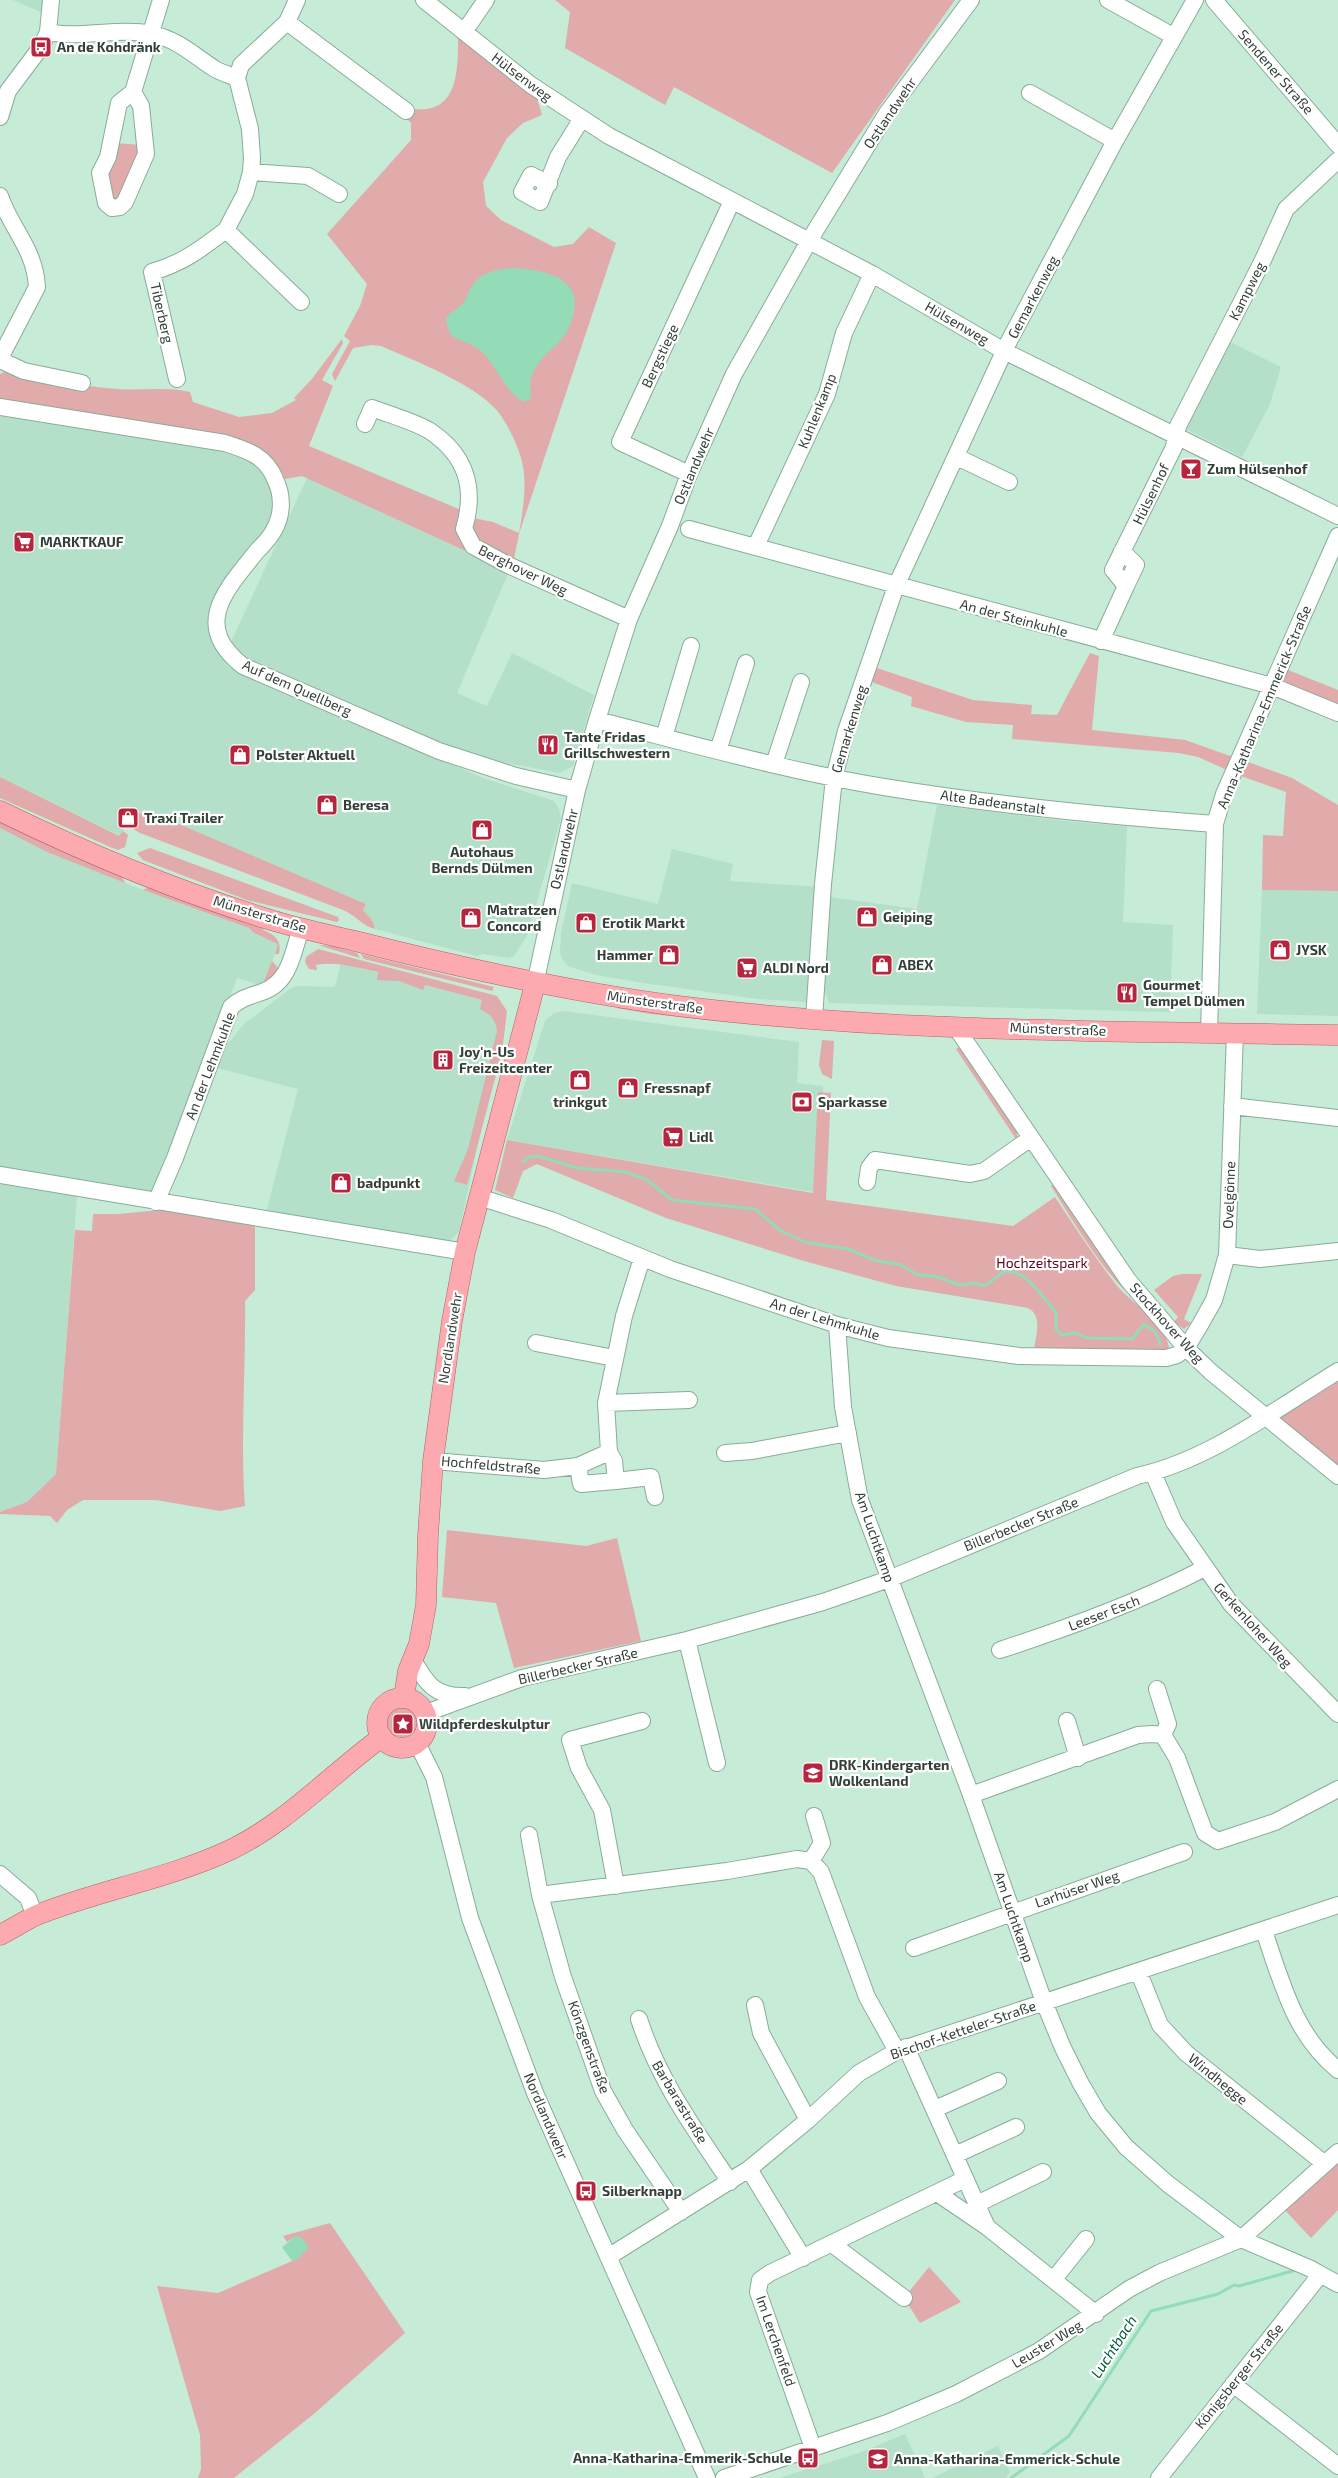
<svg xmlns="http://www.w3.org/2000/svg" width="1338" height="2478" font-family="'Exo 2',sans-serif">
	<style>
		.built { fill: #b4dfc8 }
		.green { fill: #e1aaab }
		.water { fill: #94dbb8 }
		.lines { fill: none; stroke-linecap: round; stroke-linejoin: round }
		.stream { stroke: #94dbb8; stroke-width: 3 }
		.minor-casing { stroke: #89ac99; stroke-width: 18 }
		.major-casing { stroke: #b46064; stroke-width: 21 }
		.minor { stroke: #fff; stroke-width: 16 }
		.major { stroke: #fcaab0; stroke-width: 20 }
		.labels { text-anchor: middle; stroke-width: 4.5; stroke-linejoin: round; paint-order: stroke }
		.poi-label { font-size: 14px; font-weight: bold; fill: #324039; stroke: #fff; text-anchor: start }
		.street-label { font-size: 14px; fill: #324039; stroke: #fff }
		.park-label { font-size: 14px; fill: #5d0518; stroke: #fff }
		.water-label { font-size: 15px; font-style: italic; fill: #005d3e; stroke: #fff }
	</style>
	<rect width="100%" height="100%" fill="#c6ebd7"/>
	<path class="built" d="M13,0h31l-1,13z
		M1228,341l53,26 -11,37 -28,53 -59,-29z
		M0,407l118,28 114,18 17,6 15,16 8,17 1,13 -4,17 -11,17 -35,41 -9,20 -5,19 7,30 13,18 23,12 231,99 71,23 5,8 2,9 -34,118 -13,20 -6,2 -25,-4 -6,2 -102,-27 -3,-9 -9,-10 3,-6 -212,-90 -3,4 -17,-7 -14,25 -120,-59z
		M307,478l202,93 -52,122 30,13 25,-53 82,42 -21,71 -13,7 -74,-14 -31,-10 -200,-85 -20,-17 -4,-5z
		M937,805l136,17 54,4 -4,96 50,3 -3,87 -341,-9 -5,-14 5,-92 88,12z
		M0,828l47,24 96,38 106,38 5,5 25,11 -17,42 -25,-8 -83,217 -76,-13 -22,292 -29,28 -27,10z
		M672,849l61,15 -3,17 89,6 -12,115 -49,-3 -114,-16 -48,-8 -28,-9 -6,-7 -2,-7 1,-19 11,-50 86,21z
		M1262,890l76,1v125l-81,-2z
		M341,963l156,41 7,20 -45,208 -11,10 -182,-29 32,-124 -81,-21 11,-24 15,-19 48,-37 9,-2 35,1z
		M563,1011l236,31 -2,41 26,3 -3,107 -313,-53 38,-119 9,-8z
		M905,2434l20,44h-146l80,-25z
		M998,2446l12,26 -4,6h-74z"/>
	<path class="green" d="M555,0h400l-123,173 -158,-86 -9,18 -100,-57 5,-36z
		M458,34l79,64 5,17 -19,8 -16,15 -24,44 3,24 15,14 53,27 19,-3 16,-17 27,16 -97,291 -5,25 -36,-17 -8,-10 3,-14 20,4 26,11c4,-22 9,-53 2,-75 -4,-14 -13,-33 -22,-45 -21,-28 -86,-53 -118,-67l-10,-1 -18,3 -18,33 -3,-7 18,-33 -6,-5 16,-30 7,-22 -40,-50 84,-94v-17l-7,-8 3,-7c52,10 51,-36 51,-74z
		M115,143l26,2 1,8 -26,48 -6,-6 -2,-28z
		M342,339l1,4 -21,37 11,6 -24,60 152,64c-4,21 -4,25 9,43l-168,-77 -17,3c-10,-23 -28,-34 -51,-42l-234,-38v-25l7,-3c36,7 73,15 110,18 25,2 49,-3 73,3l3,10 46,15 33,-4 24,-13 -2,-2 17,-18z
		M1090,653l9,3 -7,74 93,10 48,17 -6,13 -29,-13 -19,-4 -167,-14 1,-14 -47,-3 -55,-16 1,-9 -40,-15 5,-14 96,32 59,5 -1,9 26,1z
		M1288,670l50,20v17l-56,-22z
		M1248,762l44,16 46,27v86l-76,-1 1,-55 20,1 3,-44 -45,-16z
		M0,777l119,59 4,-5 5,4 -3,12 -7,3 -8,-3 -110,-49z
		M134,811l17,7 2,-5 213,91 -3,6 9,10 3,9c-13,-3 -19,-14 -32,-19l-203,-77 -14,-8z
		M0,818l121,57 4,8 -78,-31 -47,-24z
		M150,848l188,69 1,3 -2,2 -90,-22 -104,-40 -6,-7z
		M151,886l113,41 -1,3c12,5 19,10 16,24h-4l3,-10 -24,-11 -5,-5 -106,-38z
		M318,945l16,1 23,7 3,5z
		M318,949l179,47 10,15 -5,41 -35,133 -13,-4 14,-32 29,-118c-2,-13 -6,-16 -17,-22l2,-9 -57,-15 -2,5 -24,-9 -22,-1 1,-8c-20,-4 -41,-11 -62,-7l1,5 -8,-1 -4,-7 1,-5z
		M361,954l133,33 -2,4 -128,-32z
		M272,961l7,8 -2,5 -15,12z
		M616,1008h10l109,15 -84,-9z
		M822,1040l12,1 -2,38 -10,-5 -3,-9z
		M959,1047l57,81 2,14 -62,-93z
		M818,1092l13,1 -5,107 187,26 42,-29c19,29 38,58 59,85 16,22 50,36 55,66l-4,3 -131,-2c2,-14 9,-33 -6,-41l-132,-22 -92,-25 -138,-43 -129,-54 -14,7 -10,27 -18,-8 12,-50 306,53z
		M1055,1183l82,116c-28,-15 -68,-85 -86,-113z
		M159,1210l96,14v66l-10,11c1,69 -5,137 0,205l-25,5 -64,-11h-73l-16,10 -10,13 -7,-7 -50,-2v-2l27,-10 29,-28 19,-244 17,1 1,-17h26z
		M1182,1274h20l-18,45 7,4 -7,6 -10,-7 4,-5 -24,-27 19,-14z
		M1338,1371v105l-73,-60z
		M447,1530l139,16 31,-8 24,103 -127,27 -18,-65 -54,-6z
		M384 1723a18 18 0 1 1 36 0a18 18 0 1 1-36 0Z
		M1338,2159v51l-27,28 -28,-30z
		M330,2223l75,110 -90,80 -81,65h-36l3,-9 -1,-34 -43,-149 61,7 81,-35 -3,-22 -9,6 -4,-6z
		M929,2267l32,35 -41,21 -16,-25z"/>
	<path class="water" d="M515,268c26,2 66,8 59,43 -2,8 -4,16 -8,22 -10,16 -26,22 -34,42 -3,7 -1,15 -1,23l-6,4c-22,-9 -29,-41 -48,-54 -16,-11 -28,-4 -31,-29 4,-8 11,-9 17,-16 4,-3 4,-10 7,-14 9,-17 28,-20 45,-21z
		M296,2236l5,1 8,10 -10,11 -7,3 -10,-14z"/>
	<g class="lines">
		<path class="stream" d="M523,1162l6,-5 9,-1 39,12 49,4 21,8 25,20 83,9 26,22 24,11 43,7 26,11 27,5 17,10 16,1 26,9 16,-2 3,2h7l17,-13c23,-5 39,26 53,40v17l6,6 14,-2 11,5 45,1 12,-15c9,7 13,7 16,20
			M1011,2478l58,-42 82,-125 67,-17 16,-9 5,1 57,-16"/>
		<g class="minor-casing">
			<path id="minor" d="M297,0l-10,22 -46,43 -4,13 13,51 2,29 -1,14 57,4 31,18
				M424,0l107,85 78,51 263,138 132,77 334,165
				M1108,0l65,36
				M1214,0l124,145
				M287,22l119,89
				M48,32c33,7 69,-5 104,2 27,6 41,21 63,35 7,4 15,6 22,9
				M464,32l22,-32
				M133,92l8,14 5,48 -21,48 -5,5 -8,1 -6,-5 -6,-30 8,-16 11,-54 14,-11 28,-92
				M1030,93l85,48
				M0,117l8,-26 33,-44 7,-15 3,-32
				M251,172l-6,22 -19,36 75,72
				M549,184l-18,-9 -9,17 18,10 18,-45 23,-37
				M0,196c11,33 35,53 37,91l-37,71
				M0,360l24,11 58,12
				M177,379l-25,-107c31,-9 49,-23 74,-42
				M0,407l225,36c22,7 41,13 50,36 8,16 8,35 -1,51 -4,8 -11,15 -17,21 -31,39 -66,74 -14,115l196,85 77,25 61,14
				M365,424l7,-16c18,7 41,13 58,23 37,25 46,57 34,98l9,17 35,19 121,54
				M957,457l52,25
				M689,474l-69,-32 112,-241
				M689,529l583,157 66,27
				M756,546l71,-152 17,-61 28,-59
				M1122,551l14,14 -10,21
				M1101,641l25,-55 -13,-16 61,-123 4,-21 85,-166 23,-51 52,-49
				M597,720c95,24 190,51 287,67 110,18 220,29 331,37
				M664,737l27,-91
				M718,751l28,-88
				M774,764l27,-82
				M535,984l42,-194 20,-70 32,-101 41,-93 19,-52 45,-100 75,-133 78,-128 84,-113
				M814,1019l9,-135 11,-106 12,-47 50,-145 112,-243 107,-202 80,-141
				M955,1026l173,254 58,68 25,24 127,104
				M1209,1033l6,-209 9,-30 114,-258
				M1232,1106l106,12
				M0,1175l465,77
				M867,1182l2,-14 6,-8 95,14 14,-3 47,-33
				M479,1197l72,23 119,49 167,56 51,13 131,18 147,2 11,-3 9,-7 14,-23 14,-25 13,-45 8,-222
				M156,1202l19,-44 56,-151c10,-9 19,-11 31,-15 28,-9 31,-40 39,-64
				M1227,1255l33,4 78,-8
				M837,1325l6,82 17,93 111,295 73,207 19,46 18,36 17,29 28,34 42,37 73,55 68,29 29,16
				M536,1343l78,15
				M606,1403l83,-3
				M725,1453l27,-2 96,-18
				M433,1461l111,9 34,-4 31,-14 -3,-49 18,-87 18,-58
				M578,1466l3,18 35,-3 -2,-20 -5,-9
				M1153,1473l21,49 57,82 107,110
				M616,1481l35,-4 4,20
				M687,1640l30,123
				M1000,1650c70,-23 139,-48 205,-82
				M413,1660c14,24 22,37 52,36
				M1157,1689l11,35 -5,11
				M426,1713l96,-35 165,-38 136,-38 66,-23 248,-103c71,-15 139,-67 201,-105
				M1067,1721l11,37
				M417,1743l17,34 36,141 65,175 172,385
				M971,1795l167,-60 14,-1 11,1 14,23 28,75 13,8 57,-19 63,-33
				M529,1835l11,60 187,-24 70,-12 14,2 10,11 46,125 30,54
				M811,1861l11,-18 -8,-27
				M0,1874l28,24 7,18
				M616,1886l-14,-76 -23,-42 -9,-28 72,-19
				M540,1895l23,82 40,114 22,39 56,82
				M1264,1931c18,52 30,103 74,139
				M914,1948l270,-96
				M1139,1973l21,52 26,28 139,111
				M755,2005l6,28 47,87
				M639,2019c19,60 56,111 91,163
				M906,2047l81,180
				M935,2109l63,-28
				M955,2155l61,-28
				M749,2169l54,89
				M937,2193l50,34 109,87
				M977,2204l66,-32
				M832,2244l72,54
				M608,2257l141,-88 59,-49 51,-47 38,-22 441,-146
				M1054,2279l32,-40
				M1233,2384l105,82
				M813,2448l-55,-156 2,-12 10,-7 195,-94
				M724,2478l163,-55 69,-29 83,-43 90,-62 30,-16 82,-34 97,-87
				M1159,2478l161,-203"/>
		</g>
		<g class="major-casing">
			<path id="major" d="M0,811c86,42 176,80 268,108 28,9 58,15 87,22 107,27 214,51 323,65 219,27 440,25 660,29
				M404,1697l4,-26 11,-27 7,-39 2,-70 5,-74 19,-140 13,-69 70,-268
				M377 1723a25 25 0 1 1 50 0a25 25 0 1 1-50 0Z
				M0,1935c12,-6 24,-14 37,-20 63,-25 131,-36 193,-65 57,-27 101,-76 152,-113"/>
		</g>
		<use href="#minor" class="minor"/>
		<use href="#major" class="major"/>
	</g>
	<defs>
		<g id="bus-square" transform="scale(1.125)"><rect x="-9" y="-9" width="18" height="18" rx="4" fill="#b6253d" stroke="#fff"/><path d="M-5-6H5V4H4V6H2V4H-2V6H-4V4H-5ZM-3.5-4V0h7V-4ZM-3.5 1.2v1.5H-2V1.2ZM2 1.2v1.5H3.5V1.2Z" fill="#fff"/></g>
		<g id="bar-square" transform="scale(1.125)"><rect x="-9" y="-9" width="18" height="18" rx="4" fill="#b6253d" stroke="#fff"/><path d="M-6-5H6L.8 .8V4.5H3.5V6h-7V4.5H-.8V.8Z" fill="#fff"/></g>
		<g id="supermarket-square" transform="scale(1.125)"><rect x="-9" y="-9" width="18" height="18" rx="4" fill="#b6253d" stroke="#fff"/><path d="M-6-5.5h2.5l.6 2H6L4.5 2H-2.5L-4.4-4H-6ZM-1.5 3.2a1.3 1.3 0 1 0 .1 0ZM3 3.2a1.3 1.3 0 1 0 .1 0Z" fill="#fff"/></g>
		<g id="restaurant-square" transform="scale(1.125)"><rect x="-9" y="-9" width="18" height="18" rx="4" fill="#b6253d" stroke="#fff"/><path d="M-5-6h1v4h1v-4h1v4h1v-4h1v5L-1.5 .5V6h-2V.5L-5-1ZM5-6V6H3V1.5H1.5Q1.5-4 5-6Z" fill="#fff"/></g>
		<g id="shop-square" transform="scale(1.125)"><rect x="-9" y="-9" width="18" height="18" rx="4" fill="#b6253d" stroke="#fff"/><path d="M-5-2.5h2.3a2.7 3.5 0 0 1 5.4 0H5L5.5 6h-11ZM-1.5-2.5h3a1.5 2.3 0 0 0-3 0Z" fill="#fff"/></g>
		<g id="building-square" transform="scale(1.125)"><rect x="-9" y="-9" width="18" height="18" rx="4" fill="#b6253d" stroke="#fff"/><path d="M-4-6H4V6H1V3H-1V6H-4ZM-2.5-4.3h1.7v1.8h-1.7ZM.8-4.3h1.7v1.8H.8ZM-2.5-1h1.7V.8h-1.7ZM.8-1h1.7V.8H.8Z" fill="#fff"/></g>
		<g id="bank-square" transform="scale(1.125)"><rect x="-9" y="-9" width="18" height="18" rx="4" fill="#b6253d" stroke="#fff"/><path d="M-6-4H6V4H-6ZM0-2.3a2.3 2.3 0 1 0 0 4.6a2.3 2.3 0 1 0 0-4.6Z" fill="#fff"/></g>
		<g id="sight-square" transform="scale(1.125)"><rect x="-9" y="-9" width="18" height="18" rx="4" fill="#b6253d" stroke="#fff"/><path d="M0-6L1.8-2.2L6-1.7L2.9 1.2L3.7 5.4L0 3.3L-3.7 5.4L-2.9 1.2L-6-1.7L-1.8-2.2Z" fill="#fff"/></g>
		<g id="school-square" transform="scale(1.125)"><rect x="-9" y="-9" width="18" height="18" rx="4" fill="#b6253d" stroke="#fff"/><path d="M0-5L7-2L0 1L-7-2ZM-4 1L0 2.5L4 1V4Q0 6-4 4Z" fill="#fff"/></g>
	</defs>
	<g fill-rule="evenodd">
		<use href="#bus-square" x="41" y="47"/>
		<use href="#bar-square" x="1191" y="469"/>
		<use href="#supermarket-square" x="24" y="542"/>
		<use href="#restaurant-square" x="548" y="745"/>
		<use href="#shop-square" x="240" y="755"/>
		<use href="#shop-square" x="327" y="805"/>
		<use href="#shop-square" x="128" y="818"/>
		<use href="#shop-square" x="482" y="830"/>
		<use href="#shop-square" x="867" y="917"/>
		<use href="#shop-square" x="471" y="918"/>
		<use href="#shop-square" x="586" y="923"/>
		<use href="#shop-square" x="1280" y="950"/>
		<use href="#shop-square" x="669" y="955"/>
		<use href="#shop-square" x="882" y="965"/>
		<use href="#supermarket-square" x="747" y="968"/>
		<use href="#restaurant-square" x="1127" y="993"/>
		<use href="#building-square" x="443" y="1060"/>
		<use href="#shop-square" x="580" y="1080"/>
		<use href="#shop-square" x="628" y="1088"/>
		<use href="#bank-square" x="802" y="1102"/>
		<use href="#supermarket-square" x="673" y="1137"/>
		<use href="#shop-square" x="341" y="1183"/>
		<use href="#sight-square" x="403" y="1724"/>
		<use href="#school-square" x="813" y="1773"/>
		<use href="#bus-square" x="586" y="2191"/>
		<use href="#bus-square" x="808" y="2458"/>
		<use href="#school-square" x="878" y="2459"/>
	</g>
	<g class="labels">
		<g class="poi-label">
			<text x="57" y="52">An de Kohdränk</text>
			<text x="1207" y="474">Zum Hülsenhof</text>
			<text x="40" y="547">MARKTKAUF</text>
			<text x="564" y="742">Tante Fridas<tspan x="564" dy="16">Grillschwestern</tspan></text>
			<text x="256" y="760">Polster Aktuell</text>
			<text x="343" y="810">Beresa</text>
			<text x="144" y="823">Traxi Trailer</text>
			<text x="482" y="857" text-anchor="middle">Autohaus<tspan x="482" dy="16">Bernds Dülmen</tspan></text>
			<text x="487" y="915">Matratzen<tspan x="487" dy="16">Concord</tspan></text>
			<text x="883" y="922">Geiping</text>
			<text x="602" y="928">Erotik Markt</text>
			<text x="1296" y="955">JYSK</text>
			<text x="653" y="960" text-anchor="end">Hammer</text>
			<text x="898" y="970">ABEX</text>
			<text x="763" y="973">ALDI Nord</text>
			<text x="1143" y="990">Gourmet<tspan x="1143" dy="16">Tempel Dülmen</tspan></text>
			<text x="459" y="1057">Joy'n-Us<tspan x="459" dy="16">Freizeitcenter</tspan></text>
			<text x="644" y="1093">Fressnapf</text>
			<text x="580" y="1107" text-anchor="middle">trinkgut</text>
			<text x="818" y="1107">Sparkasse</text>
			<text x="689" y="1142">Lidl</text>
			<text x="357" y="1188">badpunkt</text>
			<text x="419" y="1729">Wildpferdeskulptur</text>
			<text x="829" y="1770">DRK-Kindergarten<tspan x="829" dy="16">Wolkenland</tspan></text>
			<text x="602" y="2196">Silberknapp</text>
			<text x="792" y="2463" text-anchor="end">Anna-Katharina-Emmerik-Schule</text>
			<text x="894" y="2464">Anna-Katharina-Emmerick-Schule</text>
		</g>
		<g class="street-label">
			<text transform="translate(1276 72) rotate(49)" y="5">Sendener Straße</text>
			<text transform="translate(522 77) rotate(37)" y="5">Hülsenweg</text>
			<text transform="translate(890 113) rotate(-56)" y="5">Ostlandwehr</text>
			<text transform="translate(1247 291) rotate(-63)" y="5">Kampweg</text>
			<text transform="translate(1033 297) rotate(-62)" y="5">Gemarkenweg</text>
			<text transform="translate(162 313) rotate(77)" y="5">Tiberberg</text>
			<text transform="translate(957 323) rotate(30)" y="5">Hülsenweg</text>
			<text transform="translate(660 356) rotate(-65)" y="5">Bergstiege</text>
			<text transform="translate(817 411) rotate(-68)" y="5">Kuhlenkamp</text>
			<text transform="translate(694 466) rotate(-67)" y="5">Ostlandwehr</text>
			<text transform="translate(1151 494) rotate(-64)" y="5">Hülsenhof</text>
			<text transform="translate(523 570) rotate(26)" y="5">Berghover Weg</text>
			<text transform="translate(1014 618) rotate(15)" y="5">An der Steinkuhle</text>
			<text transform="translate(297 688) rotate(24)" y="5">Auf dem Quellberg</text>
			<text transform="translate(1264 707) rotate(-67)" y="5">Anna-Katharina-Emmerick-Straße</text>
			<text transform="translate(849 729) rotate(-73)" y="5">Gemarkenweg</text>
			<text transform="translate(993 802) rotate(8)" y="5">Alte Badeanstalt</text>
			<text transform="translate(564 849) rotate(-77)" y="5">Ostlandwehr</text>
			<text transform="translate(260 914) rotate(17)" y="5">Münsterstraße</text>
			<text transform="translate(655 1002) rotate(8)" y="5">Münsterstraße</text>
			<text transform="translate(1058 1029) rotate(2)" y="5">Münsterstraße</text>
			<text transform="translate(210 1066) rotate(-69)" y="5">An der Lehmkuhle</text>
			<text transform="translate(1229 1195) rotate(-88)" y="5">Ovelgönne</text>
			<text transform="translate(825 1319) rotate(17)" y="5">An der Lehmkuhle</text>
			<text transform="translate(1167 1323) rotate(48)" y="5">Stockhover Weg</text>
			<text transform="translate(450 1338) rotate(-81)" y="5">Nordlandwehr</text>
			<text transform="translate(491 1465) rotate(5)" y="5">Hochfeldstraße</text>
			<text transform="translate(1021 1524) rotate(-22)" y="5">Billerbecker Straße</text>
			<text transform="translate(875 1537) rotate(71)" y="5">Am Luchtkamp</text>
			<text transform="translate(1104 1613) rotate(-21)" y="5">Leeser Esch</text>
			<text transform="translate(1253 1625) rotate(48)" y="5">Gerkenloher Weg</text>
			<text transform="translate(578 1666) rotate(-13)" y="5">Billerbecker Straße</text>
			<text transform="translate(1077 1889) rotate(-19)" y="5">Larhüser Weg</text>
			<text transform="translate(1014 1917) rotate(71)" y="5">Am Luchtkamp</text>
			<text transform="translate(963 2030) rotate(-19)" y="5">Bischof-Ketteler-Straße</text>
			<text transform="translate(589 2047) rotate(70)" y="5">Könzgenstraße</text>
			<text transform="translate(1218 2079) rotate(39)" y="5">Windhegge</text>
			<text transform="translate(680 2102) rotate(59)" y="5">Barbarastraße</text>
			<text transform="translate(546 2116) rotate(67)" y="5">Nordlandwehr</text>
			<text transform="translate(776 2341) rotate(71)" y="5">Im Lerchenfeld</text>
			<text transform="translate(1047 2344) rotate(-31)" y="5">Leuster Weg</text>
			<text transform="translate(1239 2376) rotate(-51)" y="5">Königsberger Straße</text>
		</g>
		<g class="park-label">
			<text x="1042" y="1268">Hochzeitspark</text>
		</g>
		<g class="water-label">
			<text transform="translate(1114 2347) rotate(-57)" y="5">Luchtbach</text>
		</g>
	</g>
</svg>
